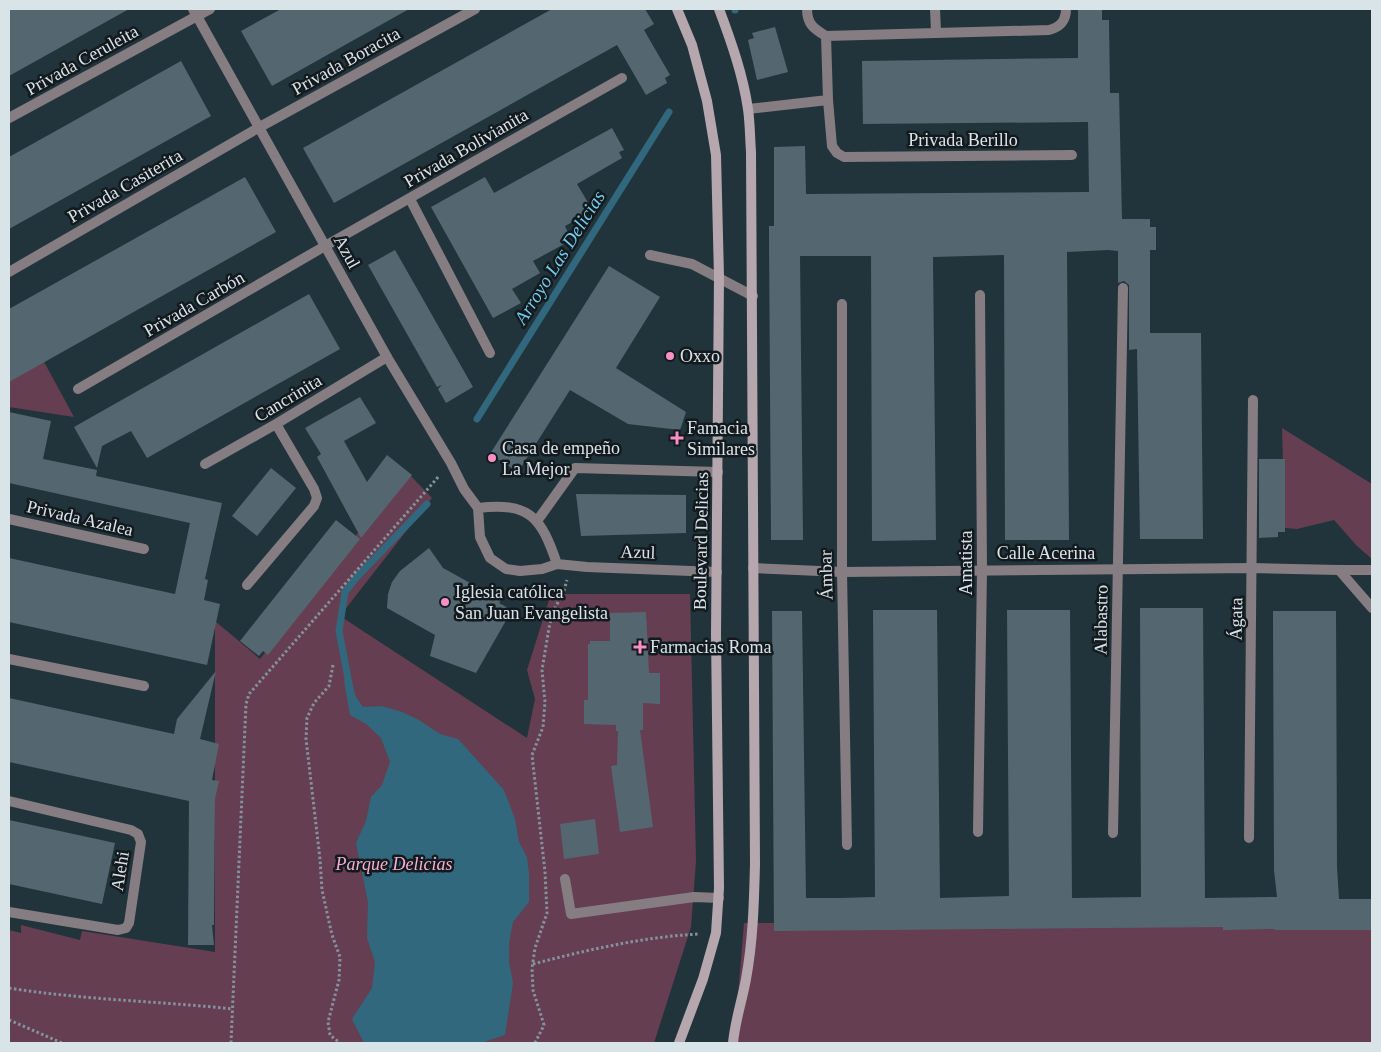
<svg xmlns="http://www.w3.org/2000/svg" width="1381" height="1052" font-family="Georgia,serif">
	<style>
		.green { fill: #653e51 }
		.water { fill: #31687d }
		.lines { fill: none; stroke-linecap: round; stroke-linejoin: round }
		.stream { stroke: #31687d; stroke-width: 7 }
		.building { fill: #546770 }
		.path { stroke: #859399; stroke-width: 3; stroke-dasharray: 2.5 2.5; stroke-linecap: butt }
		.service { stroke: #857d81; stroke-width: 10 }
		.minor { stroke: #857d81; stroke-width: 10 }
		.tertiary { stroke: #857d81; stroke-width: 10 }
		.secondary { stroke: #b5a7ad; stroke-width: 10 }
		.poi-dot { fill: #fa8fc6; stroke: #121a1e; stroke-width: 2 }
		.labels { text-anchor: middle; stroke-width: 5; stroke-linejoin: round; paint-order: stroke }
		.street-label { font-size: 18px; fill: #d9e4e9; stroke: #121a1e }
		.poi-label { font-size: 18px; fill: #d9e4e9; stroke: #121a1e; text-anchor: start }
		.park-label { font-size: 18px; font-style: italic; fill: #f8aed1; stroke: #121a1e }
		.water-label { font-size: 19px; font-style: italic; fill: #74cbed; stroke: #121a1e }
	</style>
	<rect width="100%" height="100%" fill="#22343b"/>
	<path class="green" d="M43,360l31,57 -65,-10v-29z
		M1282,428l90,56v75l-15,-13 -23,-26 -37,9 -12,-1z
		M406,471l26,27 -92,118 187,122 8,-39 -8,-29 24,-76h139l6,267 -5,66 -37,116h-645v-113l12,3v-8l59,15 2,-9 133,21v-331l45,38z
		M744,923l628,1v119h-638z"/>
	<path class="water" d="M351,680l5,17 7,10 19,-1 20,6 17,8 21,14 18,5 46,51 11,29 4,23 8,15 2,16v29l-16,20 -4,21v19l4,21 -8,52 -24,8h-117l-12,-24 20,-31 3,-26 -8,-24 1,-36 -12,-59 10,-22 5,-24 11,-12 8,-23 -9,-24 -15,-14 -16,-9 -6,-34z"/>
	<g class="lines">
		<path class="stream" d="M735,10v-1
			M477,419l192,-307
			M350,689l-11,-58 6,-39 10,-13 72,-75"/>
	</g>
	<path class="building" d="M9,9h120l-120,67z
		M281,9h128l-137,77 -31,-55z
		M552,9h93l9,15 -10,6 26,45 -5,3 2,5 -21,12 -29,-50 -283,158 -31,-55z
		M1078,9h24v11h7l1,73h9l3,126h28v8h6v23h-6v83h51l2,206h-63l-3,-190 -8,1v-65l-5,-4 -6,2v-32l-10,-1 -41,2 2,288h-64l-1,-285 -71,2 3,283 -64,1 -1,-285h-71l3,284h-32l-2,-304v-10h5v-79l31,-1 1,48 283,-2 -1,-70 -225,2 -1,-63 216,-3z
		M775,27l13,45 -31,8 -9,-40 6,-2 -2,-5z
		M181,61l30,55 -202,113v-72z
		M612,128l12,22 -5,2 3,6 -45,26 16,27 -28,15 4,9 -5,3 2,5 -33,18 7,12 -28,16 9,14 -28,15 -62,-111 54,-30 9,16z
		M245,177l31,55 -267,150v-73z
		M395,250l78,137 -27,16 -8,-14 4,-4 -5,2 -69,-122z
		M609,266l51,31 -44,71 70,44 -6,18 -52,-6 -58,-34 -52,82 -28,-18z
		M309,294l31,55 -193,109 -16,-27 -29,15 -5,22 -23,-41z
		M360,397l16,26 -32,18 23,41 20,-27 25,20 -51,63 -44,-81 4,-3 -16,-26z
		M9,412l42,9 -8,38 54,11 -1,6 126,27 -17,76 3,1 -4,20 16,4 -13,61 -198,-43v-64l166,36 15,-71 -181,-40z
		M1259,459h26v73h-7v5l-19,1z
		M271,468l25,20 -39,48 -25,-20z
		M576,494l110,1v38l-105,3z
		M336,520l24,19 -92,116 -5,-4 -4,5 -19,-15z
		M429,548l14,20 58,32 -2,3 13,7 -36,63 -46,-17 5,-21 -48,-27 1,-14 4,-12 8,-11z
		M1140,608h63l2,290 72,-1 -3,-27 -1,-259h63l1,256 2,32h33v31h-97v-1l-52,1v-3l-449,4 -2,-320h30l4,287h34l35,-1 -2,-287h64l3,288 69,-2 -2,-286h63l2,288 69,-1z
		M646,612l3,61h11v31l-17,-1v27h-3l13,97 -33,5 -9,-66 6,-1 1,-34h-2v-6l-32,-1v-24h4v-56h2v-3h20v-28z
		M216,671l-16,68 19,5 -7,36 7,1 -4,18 -1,126h-2l2,20h-26l1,-144 -180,-39v-64l165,36 3,-15z
		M595,819l4,35 -35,5 -4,-35z
		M9,820l106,23 -13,61 -93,-20z"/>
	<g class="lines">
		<path class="path" d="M333,665l-4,21 -15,17 -7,15 -1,21 14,120 2,31 10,45 8,22 -1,23 -11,42 2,13 10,8
			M533,964c54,-14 109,-27 166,-30
			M9,988c74,12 149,13 224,21
			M9,1020l53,23
			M231,1043l15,-339 3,-10 190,-218
			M535,1043l9,-18 -11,-35 -1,-22 3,-20 12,-35 -2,-41 -13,-117 11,-28 2,-25 -3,-32 7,-42 4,-17 10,-17 4,-14"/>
		<path class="service" d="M650,255l42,9 61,32
			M537,521l38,-53 143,4
			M565,879l6,35 123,-17 25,1"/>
		<path class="minor" d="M807,9c0,15 7,20 19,27
			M935,9l1,23
			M826,36l223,-6c11,-3 17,-9 17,-21
			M828,100l4,46 5,7 7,4 228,-2
			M748,109l80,-9 -2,-64
			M9,118l201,-109
			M410,199l80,154
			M9,272l249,-144 217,-119
			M842,304v268l5,273
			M78,389l247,-143 297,-168
			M205,464l71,-40 111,-67
			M9,519l135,30
			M1339,570l33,38
			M1339,570h33
			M247,585l67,-79 3,-8 -3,-9 -38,-65
			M9,659l135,27
			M9,801l122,29 7,4 3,8 -12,81 -3,5 -8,2 -109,-18
			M978,832l4,-262 -2,-275
			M1113,833l10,-545
			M1249,838l4,-438"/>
		<path class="tertiary" d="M193,9l194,348 64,106 13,26 14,19 2,29 10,21 16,11 14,2 22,-2 15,-5 30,3 130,5
			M478,508c52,-6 63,9 79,56
			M753,568l89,4 410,-4 87,2"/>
		<path class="secondary" d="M677,9l15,36 15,56 9,54 3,122 -3,357 3,254 -3,45 -13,46 -24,64
			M719,9c12,32 24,66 29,100 2,14 2,29 3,43l4,712c-1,39 -2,77 -9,115 -4,22 -11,42 -13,64"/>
	</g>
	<g class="poi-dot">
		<circle cx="670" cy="356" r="5"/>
		<path d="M674.5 430.5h5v5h5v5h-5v5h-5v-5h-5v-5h5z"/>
		<circle cx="492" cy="458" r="5"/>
		<circle cx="445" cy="602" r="5"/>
		<path d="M637.5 639.5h5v5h5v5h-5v5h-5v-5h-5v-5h5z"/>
	</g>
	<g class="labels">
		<g class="street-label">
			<text transform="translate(82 60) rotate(-29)" y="6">Privada Ceruleita</text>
			<text transform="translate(346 61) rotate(-29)" y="6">Privada Boracita</text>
			<text x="963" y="146">Privada Berillo</text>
			<text transform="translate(466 148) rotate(-30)" y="6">Privada Bolivianita</text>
			<text transform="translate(125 186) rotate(-30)" y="6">Privada Casiterita</text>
			<text transform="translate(347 252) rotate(61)" y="6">Azul</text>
			<text transform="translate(194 304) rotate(-30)" y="6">Privada Carbón</text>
			<text transform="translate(288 398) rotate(-31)" y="6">Cancrinita</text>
			<text transform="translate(80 518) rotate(13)" y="6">Privada Azalea</text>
			<text transform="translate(701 541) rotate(-89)" y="6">Boulevard Delicias</text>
			<text transform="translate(638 552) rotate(2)" y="6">Azul</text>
			<text x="1046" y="559">Calle Acerina</text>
			<text transform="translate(966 563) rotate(-90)" y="6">Amatista</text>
			<text transform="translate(826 575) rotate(-91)" y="6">Ámbar</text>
			<text transform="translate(1236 619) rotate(-89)" y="6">Ágata</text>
			<text transform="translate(1101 620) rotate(-89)" y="6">Alabastro</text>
			<text transform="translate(120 871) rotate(-81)" y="6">Alehi</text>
		</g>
		<g class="poi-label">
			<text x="680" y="362">Oxxo</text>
			<text x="687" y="434">Famacia<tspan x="687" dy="21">Similares</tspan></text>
			<text x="502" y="454">Casa de empeño<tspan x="502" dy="21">La Mejor</tspan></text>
			<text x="455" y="598">Iglesia católica<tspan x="455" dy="21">San Juan Evangelista</tspan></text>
			<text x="650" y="653">Farmacias Roma</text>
		</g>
		<g class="park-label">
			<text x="394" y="870">Parque Delicias</text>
		</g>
		<g class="water-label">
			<text transform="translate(559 257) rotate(-58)" y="7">Arroyo Las Delicias</text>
		</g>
	</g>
	<rect width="1381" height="1052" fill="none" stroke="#d9e4e9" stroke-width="20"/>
</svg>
